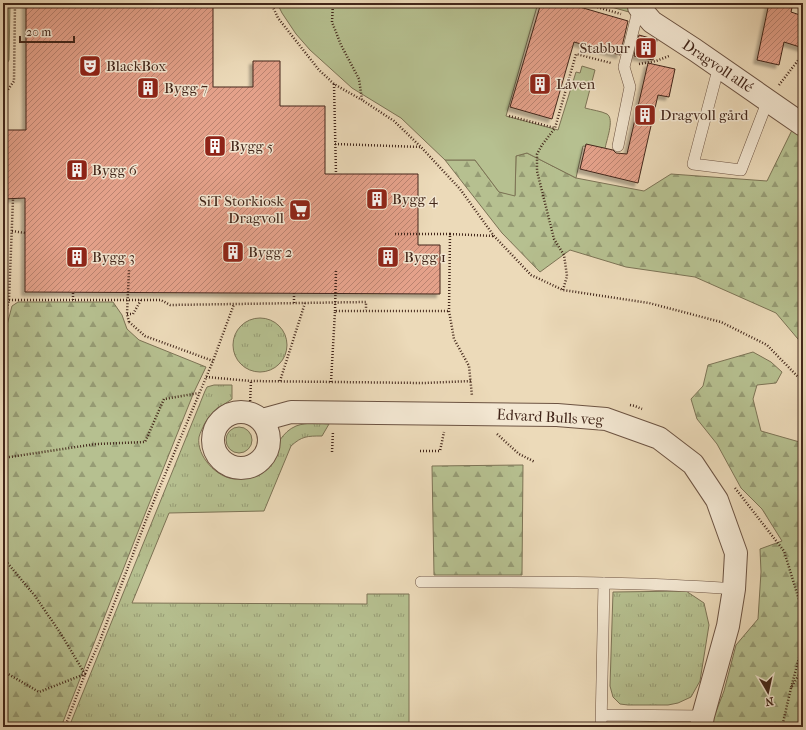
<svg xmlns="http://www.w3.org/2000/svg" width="806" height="730" font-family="'IM FELL French Canon',serif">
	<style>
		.grass { fill: url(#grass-tufts); stroke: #7c7355 }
		.forest { fill: url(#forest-firs); stroke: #7c7355 }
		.park { fill: #b6c090; stroke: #7c7355 }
		.building { fill: url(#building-hatch); stroke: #42261a; filter: url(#shadow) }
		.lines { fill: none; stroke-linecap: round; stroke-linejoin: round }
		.lane-casing { stroke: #6c5342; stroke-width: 12 }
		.street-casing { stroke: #6c5342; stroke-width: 24 }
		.path { stroke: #42261a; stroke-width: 2.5; stroke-dasharray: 1 2; stroke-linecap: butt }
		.lane { stroke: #f3e7d2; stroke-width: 11 }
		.street { stroke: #f3e7d2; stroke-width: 22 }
		.path-bridge { stroke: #42261a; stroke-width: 2.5; stroke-dasharray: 1 2; stroke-linecap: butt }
		.labels { text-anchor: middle; stroke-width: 3; stroke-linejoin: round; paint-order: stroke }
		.poi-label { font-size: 15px; fill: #42261a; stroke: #f3e7d2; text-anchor: start }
		.street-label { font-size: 15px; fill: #42261a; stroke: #f3e7d2 }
	</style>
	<defs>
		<pattern id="grass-tufts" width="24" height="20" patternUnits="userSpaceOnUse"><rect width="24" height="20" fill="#b6c090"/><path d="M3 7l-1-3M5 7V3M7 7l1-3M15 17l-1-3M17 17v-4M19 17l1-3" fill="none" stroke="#969c75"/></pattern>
		<pattern id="forest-firs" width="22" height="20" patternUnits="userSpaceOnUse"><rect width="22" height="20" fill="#b6c090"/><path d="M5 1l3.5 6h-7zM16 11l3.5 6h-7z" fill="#969c75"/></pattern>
		<pattern id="building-hatch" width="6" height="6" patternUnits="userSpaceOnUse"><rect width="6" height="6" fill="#e4a18a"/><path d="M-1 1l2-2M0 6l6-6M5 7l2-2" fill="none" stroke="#ba8370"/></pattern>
		<filter id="shadow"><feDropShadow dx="-3.5" dy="3.5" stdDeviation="1" flood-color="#0004"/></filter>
	</defs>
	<rect width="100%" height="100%" fill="#ecdab9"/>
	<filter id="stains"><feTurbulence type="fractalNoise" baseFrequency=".005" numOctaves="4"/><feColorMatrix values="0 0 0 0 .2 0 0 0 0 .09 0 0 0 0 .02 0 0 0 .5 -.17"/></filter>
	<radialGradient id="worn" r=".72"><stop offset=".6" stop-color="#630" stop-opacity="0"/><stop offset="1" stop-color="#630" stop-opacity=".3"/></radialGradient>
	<path class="grass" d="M233 345a27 27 0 1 1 54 0a27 27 0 1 1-54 0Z
		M214,385h18v14c-10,7 -21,13 -27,24 -2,4 -5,10 -6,14 -3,19 18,41 36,42 41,0 33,-41 61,-53 11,-4 22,-3 33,-2l-7,12c-15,0 -20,0 -31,10l-27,65 -95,2 -37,90 235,1v-10h42v133h-340l136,-336 2,-4z
		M226 440a13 13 0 1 1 26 0a13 13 0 1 1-26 0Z
		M686,591l18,12 5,22 -9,56 -9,16 -13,6 -10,2h-40l-8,-1 -7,-7 -3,-11 3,-94z
		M626,723c13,0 35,-4 47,4h-55z"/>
	<path class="forest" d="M793,128l10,7v210l-27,-32 -81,-36 -69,-10 -56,-17 -30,22 -38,-39 -57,-73h30l24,32 16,3 1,-39 11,-3 49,25 68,13 27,-17 96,7z
		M18,302h95l9,13 5,14 12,11 67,27 -12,25 -49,122 -84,213h-58v-387l9,-34z
		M753,352l18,10 11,10 -6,11 -19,2 -4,14 8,32 42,12v284h-86l-5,-5 12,-31 12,-46 22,-26 3,-47 -1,-23 22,-8 -20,-32 -21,-21 -24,-44 -20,-25 -6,-20 12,-13 5,-21z
		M523,465l-1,110h-88l-2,-109z"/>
	<path class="park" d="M3,3h7l-1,57 -6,10z
		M277,3h261l-32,113 52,14 18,-58 4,1 2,-7 13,4 -10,38c7,2 16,3 22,6 8,5 -1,27 -2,35l-22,-3 -7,32 -49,-25 -11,3 -1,40 -16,-4 -24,-32h-30l-44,-42 -49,-30 -42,-38 -14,-16 -14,-21z
		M597,3h34l-2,9z"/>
	<path class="building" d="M26,3h187v84h40v-26h27v45h45v68h93v71h22v49l-415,-2v-94l-22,1v-69h23z
		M541,3h25l62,18 -8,34 -46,-13 -22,77 -42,-12z
		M769,3h24l-2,9 12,4v32l-19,-6 -5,23 -22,-5z
		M639,35l18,5 -4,20 -19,-4z
		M648,63l27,6 -6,28 -11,-2 -20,88 -58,-14 6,-25 27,6 3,3 11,1z"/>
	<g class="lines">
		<g class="lane-casing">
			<path id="lane" d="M719,66l-26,98 48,6 27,-70
				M618,146l12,-59 -6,-20 15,-60
				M421,582c104,0 209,-1 313,7
				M602,715l101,1
				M601,727l3,-144"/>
		</g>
		<g class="street-casing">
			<path id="street" d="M640,3l-1,4 13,15 43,28 108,75
				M213 440a28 28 0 1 1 56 0a28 28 0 1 1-56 0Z
				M262,420l29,-8 266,3 49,4 53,19 34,26 24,36 19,53 -2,36 -6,37 -25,90 -2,11"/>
		</g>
		<path class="path" d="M271,3l7,15 41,52 15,14 28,16
			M333,3l-1,19 9,23 18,34 3,21 32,21 27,26 39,42 34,47 37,39 32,15 86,13 72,19 46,23 36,37
			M583,3l38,11
			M570,4l1,-1
			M639,64l17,-3 13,-5
			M334,84l2,90
			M779,85l24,-31
			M3,97l11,-16 1,-78
			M509,116l46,12
			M335,144l86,3
			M12,231l13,2
			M395,234h55l-1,77 5,28 15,27 3,30
			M450,234l44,2
			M563,290l4,-14 -3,-21 -10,-16 -17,-68v-17l5,-9 13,-17 21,-74 35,9
			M3,300h158l9,5 196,-3v8
			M73,300v-7
			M294,303v-10
			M127,314h6l8,-14
			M129,322l16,14 68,25
			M3,326l6,-26 4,-101
			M206,377l45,4 172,2 48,-2
			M280,381l25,-78
			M331,382l4,-71h114
			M250,404l1,-23
			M630,405l5,1 7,3
			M497,434l22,20 16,8
			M420,451h20l4,-19
			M332,452l1,-21
			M3,458l93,-14 49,-2 19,-43 35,-6
			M735,488l49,63 16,52 2,44 -11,41
			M3,560h2l30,36 26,38 24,40 -46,18 -36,-21
			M65,727l20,-53 14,-31 49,-128 65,-154 21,-57
			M782,727l9,-39 12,-20"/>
		<use href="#lane" class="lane"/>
		<use href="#street" class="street"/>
		<path class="path-bridge" d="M335,311l1,-41
			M129,322l-2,-8 2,-44"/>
	</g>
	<defs>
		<g id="building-square" transform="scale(1.15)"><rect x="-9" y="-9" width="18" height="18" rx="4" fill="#8f2418" stroke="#f3e7d2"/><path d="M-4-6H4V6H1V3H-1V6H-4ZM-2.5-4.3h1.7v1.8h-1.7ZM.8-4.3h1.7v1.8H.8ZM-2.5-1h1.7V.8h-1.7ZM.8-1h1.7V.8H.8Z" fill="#fff"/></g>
		<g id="theatre-square" transform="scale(1.15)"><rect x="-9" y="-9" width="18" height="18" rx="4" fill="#8f2418" stroke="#f3e7d2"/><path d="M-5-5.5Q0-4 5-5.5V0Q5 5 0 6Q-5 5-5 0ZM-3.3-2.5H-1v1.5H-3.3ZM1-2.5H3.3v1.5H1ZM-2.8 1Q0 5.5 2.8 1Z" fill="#fff"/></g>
		<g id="supermarket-square" transform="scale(1.15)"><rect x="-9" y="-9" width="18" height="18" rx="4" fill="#8f2418" stroke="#f3e7d2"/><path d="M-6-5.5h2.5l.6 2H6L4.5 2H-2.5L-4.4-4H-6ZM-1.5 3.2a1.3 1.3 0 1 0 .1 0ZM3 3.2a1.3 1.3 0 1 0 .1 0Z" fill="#fff"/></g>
	</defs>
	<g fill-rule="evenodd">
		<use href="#building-square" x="646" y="48"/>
		<use href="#theatre-square" x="90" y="66"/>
		<use href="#building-square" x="540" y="84"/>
		<use href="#building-square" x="148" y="88"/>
		<use href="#building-square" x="645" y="115"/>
		<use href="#building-square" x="215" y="146"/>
		<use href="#building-square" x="77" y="170"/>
		<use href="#building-square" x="377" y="199"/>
		<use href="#supermarket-square" x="300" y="210"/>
		<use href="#building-square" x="233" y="252"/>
		<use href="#building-square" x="77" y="257"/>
		<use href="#building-square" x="388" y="257"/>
	</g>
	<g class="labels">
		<g class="poi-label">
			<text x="630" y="53" text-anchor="end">Stabbur</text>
			<text x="106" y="71">BlackBox</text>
			<text x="556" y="89">Låven</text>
			<text x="164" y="93">Bygg 7</text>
			<text x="660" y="120">Dragvoll gård</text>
			<text x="230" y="151">Bygg 5</text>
			<text x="92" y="175">Bygg 6</text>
			<text x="392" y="204">Bygg 4</text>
			<text x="284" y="206" text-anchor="end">SiT Storkiosk<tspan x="284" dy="17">Dragvoll</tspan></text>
			<text x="248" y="257">Bygg 2</text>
			<text x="92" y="262">Bygg 3</text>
			<text x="404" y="262">Bygg 1</text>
		</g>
		<g class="street-label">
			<text transform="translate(718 66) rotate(34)" y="5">Dragvoll allé</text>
			<text transform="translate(550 417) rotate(3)" y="5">Edvard Bulls veg</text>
		</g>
	</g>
	<rect width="806" height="730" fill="none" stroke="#ecdab9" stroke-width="16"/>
	<rect x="4" y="4" width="798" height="722" fill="none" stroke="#42261a" stroke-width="2"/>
	<rect x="8" y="8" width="790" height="714" fill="none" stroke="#42261a"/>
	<g transform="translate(768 692) rotate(171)" stroke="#f3e7d2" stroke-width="3" paint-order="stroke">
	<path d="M0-3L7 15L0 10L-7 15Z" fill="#42261a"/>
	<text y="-6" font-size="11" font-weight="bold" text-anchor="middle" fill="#42261a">N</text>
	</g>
	<path d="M20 36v6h54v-6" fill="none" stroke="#42261a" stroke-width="2"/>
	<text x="26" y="36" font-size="12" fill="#42261a" stroke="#f3e7d2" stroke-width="3" paint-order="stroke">20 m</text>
	<rect width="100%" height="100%" filter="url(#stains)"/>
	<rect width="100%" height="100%" fill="url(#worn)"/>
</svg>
